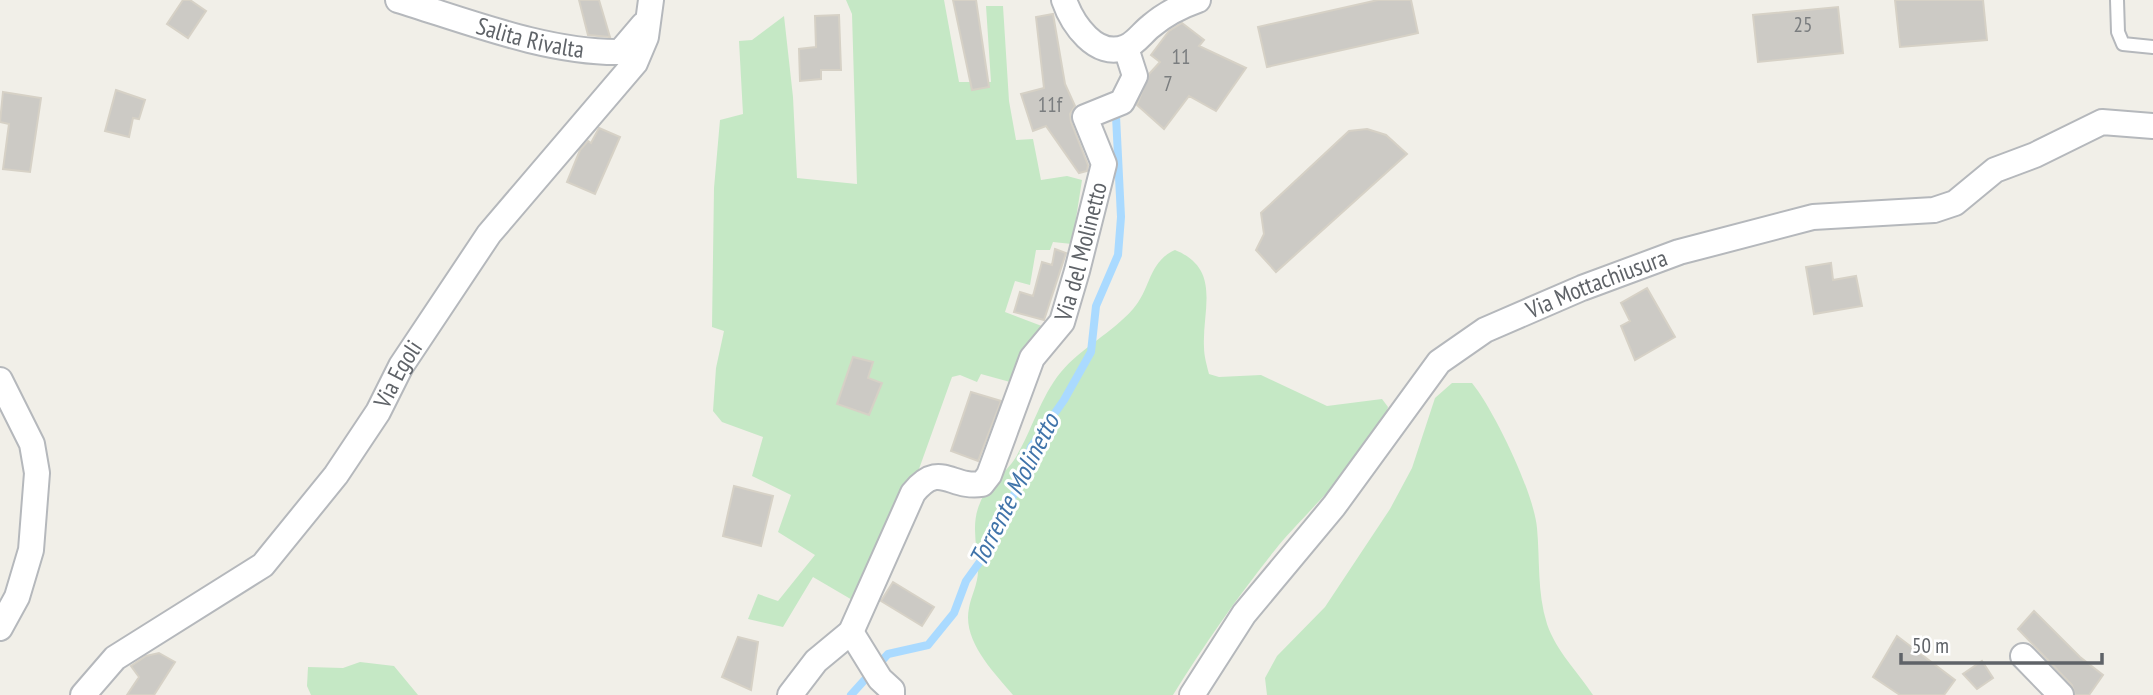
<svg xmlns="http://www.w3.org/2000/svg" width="2153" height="695" font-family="'PT Sans Narrow',sans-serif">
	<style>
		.green { fill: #c5e8c5 }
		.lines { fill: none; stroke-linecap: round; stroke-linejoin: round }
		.stream { stroke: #aadaff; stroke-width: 8 }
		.building { fill: #cccac5; stroke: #d6d1c6; stroke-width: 2 }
		.lane-casing { stroke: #b5b8bc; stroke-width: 16 }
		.street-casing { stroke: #b5b8bc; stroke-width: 28 }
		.lane { stroke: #fff; stroke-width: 12 }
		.street { stroke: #fff; stroke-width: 24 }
		.labels { text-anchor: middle; stroke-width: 6; stroke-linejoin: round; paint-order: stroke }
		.number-label { font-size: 21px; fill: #7a7d7f }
		.street-label { font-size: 24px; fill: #5f6368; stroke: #fff }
		.water-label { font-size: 26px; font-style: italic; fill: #4174aa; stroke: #fff }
	</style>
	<rect width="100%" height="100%" fill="#f1efe8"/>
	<path class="green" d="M846,0h98l15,82h32l-5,-76h17l6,95 7,39 17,-1 8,41 26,-4 15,4 -10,64 -19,-2 -3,8h-14l-6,35 -15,-4 -10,31 42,16 -37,54 -29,-8 -4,8 -17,-7 -8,2 -33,92 -15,22 -50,110 -41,-24 -30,50 -35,-8 10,-25 20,7 37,-46 -37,-23 13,-37 -39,-19 11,-39 -41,-15 -9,-11 3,-43 8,-37 -12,-4 2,-139 6,-68 23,-6 -4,-73 13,-1 32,-24 9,81 4,81 60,6 -5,-170z
		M1175,250c47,19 27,60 29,97 0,9 3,19 5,27l10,3 42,-2 66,31 55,-7 6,8c-10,41 -85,107 -113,143 -37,46 -71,95 -102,145h-160c-19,-23 -51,-54 -44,-87 2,-12 9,-24 9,-37 0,-22 -8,-46 2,-68 8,-20 26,-29 36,-46 16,-27 25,-61 45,-85 21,-25 51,-39 72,-63 18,-20 15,-47 42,-59z
		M1452,383h20c22,27 62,110 65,145 3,32 0,64 10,96 9,27 31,48 46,71h-326l-2,-17 12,-22 48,-49 65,-98 22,-41 23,-70z
		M360,662l34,4 24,29h-107l-4,-9 1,-19 35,1z"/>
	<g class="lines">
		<path class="stream" d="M851,695l37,-41 40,-9 26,-32 12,-32 18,-25 8,-30 23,-33 16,-46 33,-47 27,-48 5,-46 22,-51 3,-38 -5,-101"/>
	</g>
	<path class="building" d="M183,0h7l16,11 -18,27 -21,-14z
		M579,0h20l11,37 -22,-2z
		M953,0h23l13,87 -17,3z
		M1378,0h33l7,33 -151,34 -9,-40z
		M1895,0h88l4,40 -87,7z
		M1838,7l5,46 -85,9 -5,-47z
		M1053,14l12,70 10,22 -5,8 1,8 17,43 -1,6 -8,2 -33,-47 -13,5 -12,-37 23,-6 -8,-71z
		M839,15l2,55h-20v9l-21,2 -1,-32 17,-2 -1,-31z
		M1182,23l22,17 -5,6 47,22 -30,43 -27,-15 -25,33 -27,-24 12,-31 11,-12 -9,-7 18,-24z
		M116,90l29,10 -6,19 -6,-1 -4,19 -24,-6z
		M3,92l38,6 -11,74 -27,-3 6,-45 -9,-2z
		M599,128l21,9 -25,57 -28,-12 13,-32 8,-9 3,2z
		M1367,129l19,6 21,19 -131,118 -20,-22 8,-16 -3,-21 88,-82z
		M1055,249l11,4 -22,67 -30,-8 6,-20 13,4 9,-34 10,3z
		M1831,263l2,17 23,-4 6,30 -48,8 -8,-47z
		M1647,288l28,49 -40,23 -14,-34 9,-5 -9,-18z
		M853,357l20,5 -5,16 14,5 -13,32 -32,-11z
		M971,392l30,9 -23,60 -27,-10z
		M734,486l39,10 -12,50 -38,-10z
		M893,582l41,25 -12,19 -41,-25z
		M2034,611l46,46 23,18 -14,20h-14l-3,-10 -54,-56z
		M1897,636l58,44 -11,15h-44l-27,-18z
		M738,637l20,5 -7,48 -29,-13z
		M159,653l16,9 -21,33h-27l12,-18 -8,-11 15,-10z
		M1982,661l11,17 -16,11 -14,-15z"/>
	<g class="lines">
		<g class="lane-casing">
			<path id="lane" d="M2117,0l1,32 5,12 30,3"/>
		</g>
		<g class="street-casing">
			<g id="street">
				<path id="s1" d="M398,0c69,21 149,53 222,52l23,-27"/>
				<path d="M1064,0c8,23 32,60 62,47 10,-4 17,-15 25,-21 14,-12 30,-20 47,-26"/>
				<path d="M0,380l32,64 5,29 -6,77 -14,47 -17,31"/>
				<path d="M851,632l29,47 12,11v5"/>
				<path d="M2023,656l38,39"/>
				<path id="s2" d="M83,695l32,-37 148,-93 73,-90 42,-63 23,-46 88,-132 146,-171 11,-26 5,-37"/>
				<path id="s3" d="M790,695l26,-34 35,-29 62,-139c27,-33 37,-4 69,-9l7,-9 43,-117 30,-36 15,-51 27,-107 -19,-47 37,-15 13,-26 -9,-28"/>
				<path id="s4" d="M1192,695l52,-81 90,-108 105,-144 46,-32 97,-42 97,-36 134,-35 121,-7 21,-7 40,-33 40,-15 67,-33 51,4"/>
			</g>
		</g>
		<use href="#lane" class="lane"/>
		<use href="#street" class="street"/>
	</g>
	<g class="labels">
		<g class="number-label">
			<text x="1803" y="32">25</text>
			<text x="1181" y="64">11</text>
			<text x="1168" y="91">7</text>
			<text x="1050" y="112">11f</text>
		</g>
		<g class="street-label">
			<text dy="8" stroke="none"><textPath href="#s1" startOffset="138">Salita Rivalta</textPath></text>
			<text dy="8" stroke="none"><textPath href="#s3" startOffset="572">Via del Molinetto</textPath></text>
			<text dy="8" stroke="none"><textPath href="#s4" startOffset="592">Via Mottachiusura</textPath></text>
			<text dy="8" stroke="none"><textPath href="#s2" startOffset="458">Via Egoli</textPath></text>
		</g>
		<g class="water-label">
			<text transform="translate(1014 490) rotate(-63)" y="9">Torrente Molinetto</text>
		</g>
	</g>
	<path d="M1901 653v10h201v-10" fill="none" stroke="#5f6368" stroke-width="3.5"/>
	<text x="1912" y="653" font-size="21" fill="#5f6368" stroke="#ffffff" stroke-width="5" paint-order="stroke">50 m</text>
</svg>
